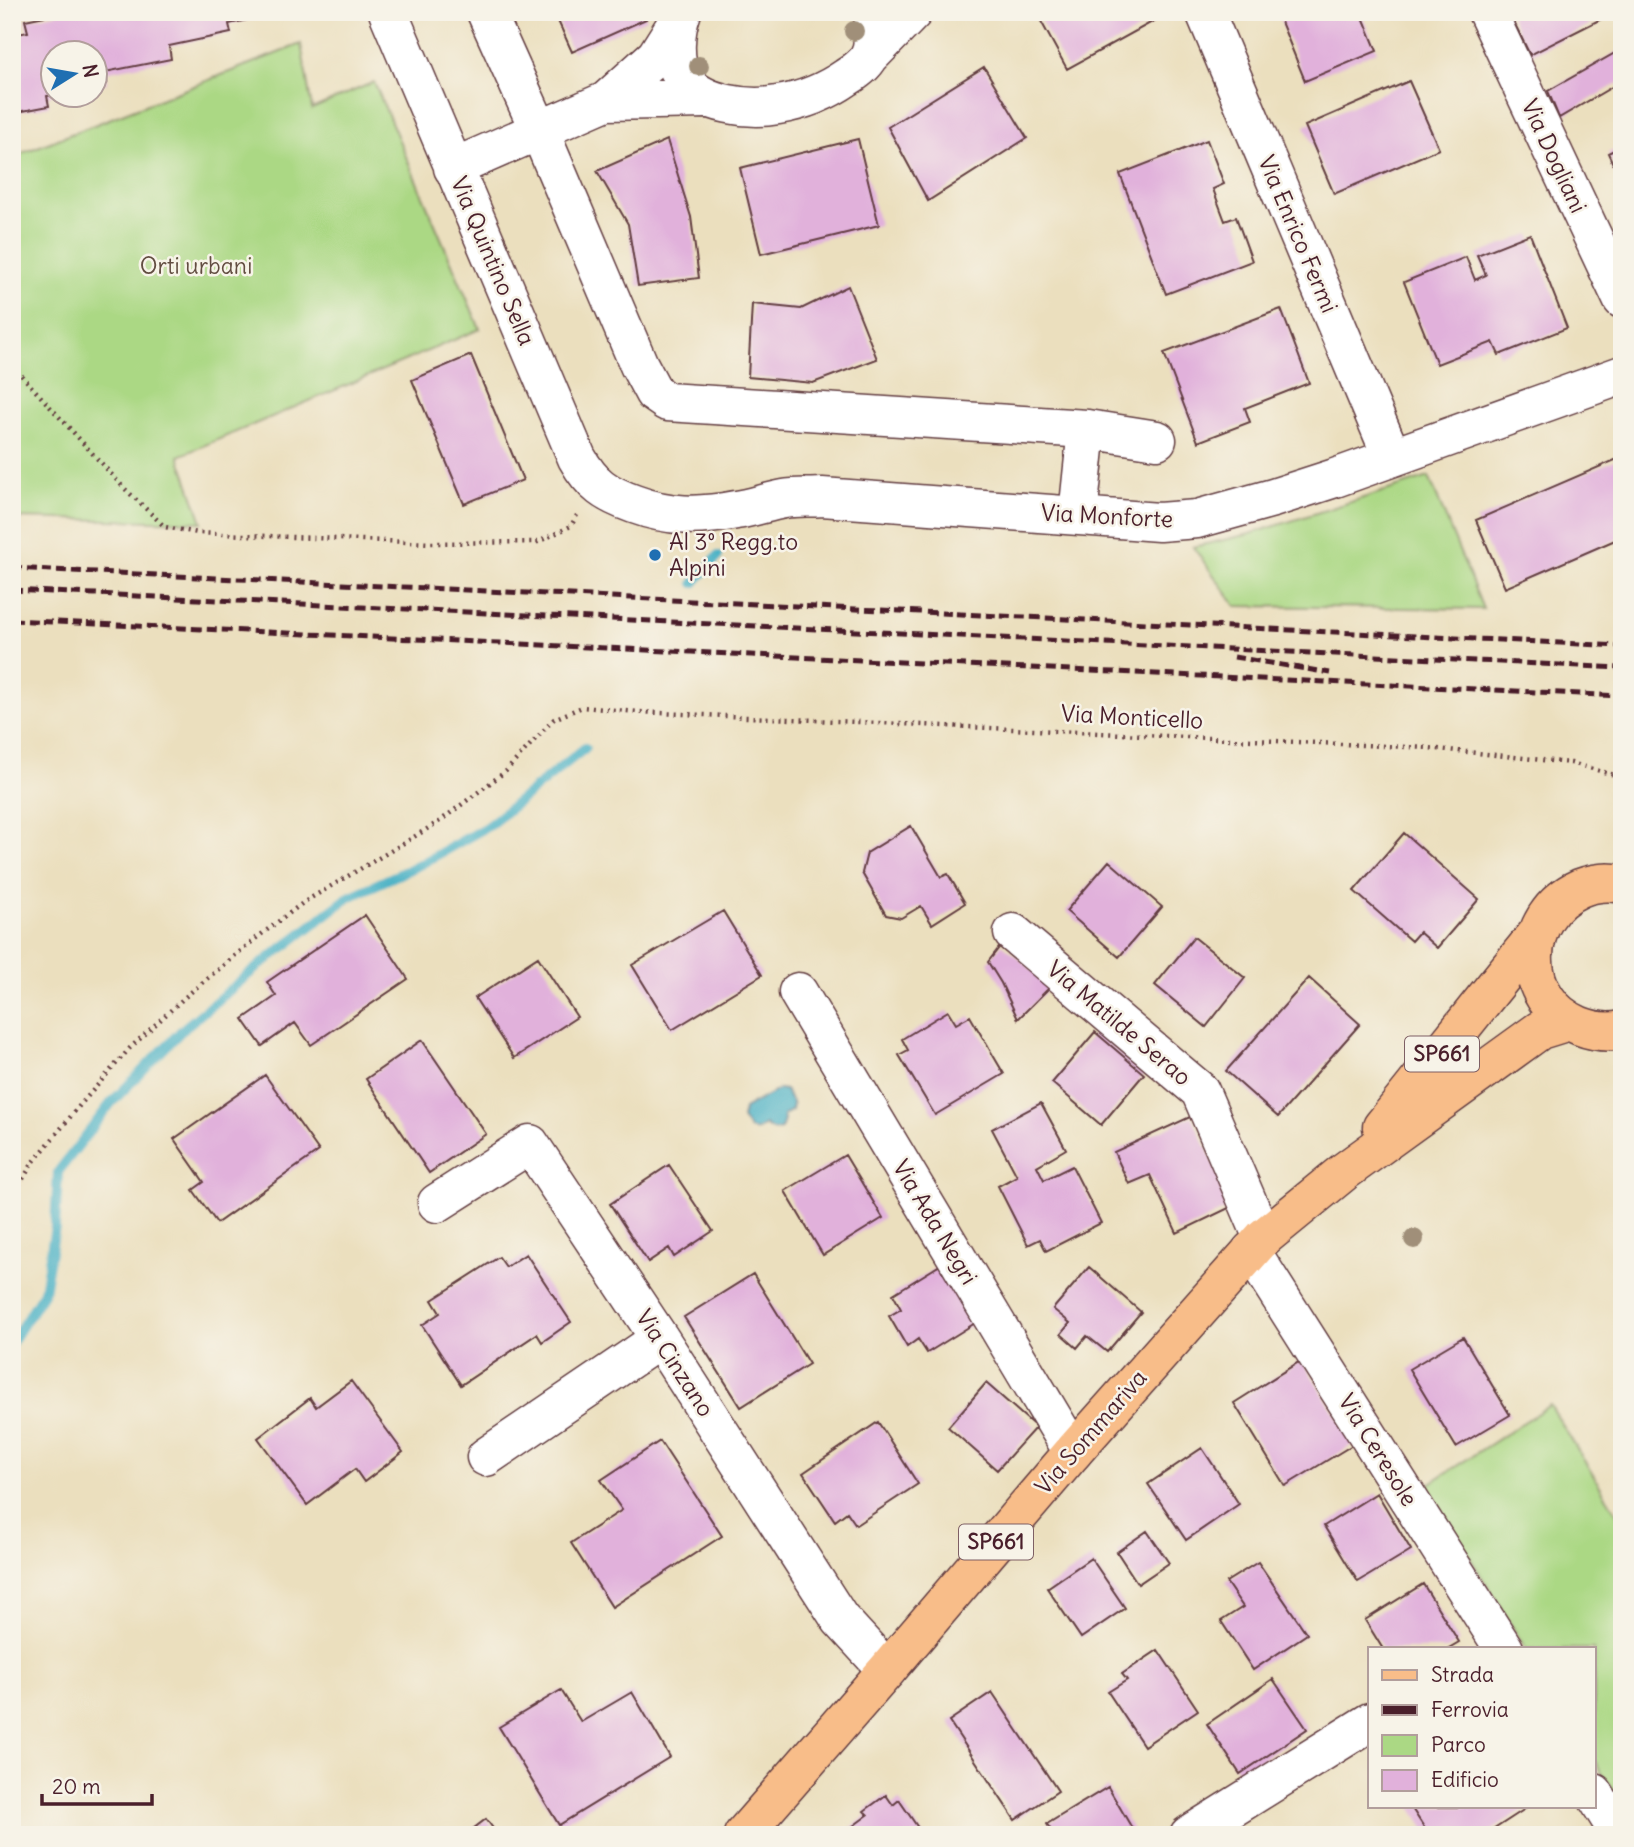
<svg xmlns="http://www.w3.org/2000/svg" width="1634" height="1847" font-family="Delius,sans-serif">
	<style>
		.green { fill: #abd884; stroke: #7a7c58; stroke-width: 2 }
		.water { fill: #47b0c5; stroke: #486878; stroke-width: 2 }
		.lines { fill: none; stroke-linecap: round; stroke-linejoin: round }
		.stream { stroke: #47b0c5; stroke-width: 10 }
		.building { fill: #e1b1db }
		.minor-casing { stroke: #623c41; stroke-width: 41 }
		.major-casing { stroke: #623c41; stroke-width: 41 }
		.path { stroke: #623c41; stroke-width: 4.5; stroke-dasharray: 2 5; stroke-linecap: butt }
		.minor { stroke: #fff; stroke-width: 38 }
		.major { stroke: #f8bd89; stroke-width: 38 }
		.rail { stroke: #4a1f2b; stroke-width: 5; stroke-dasharray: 10 5; stroke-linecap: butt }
		.tree { fill: #a08f79 }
		.poi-dot { fill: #1f6fb2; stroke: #f7f3e8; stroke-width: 2.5 }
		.labels { text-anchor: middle; stroke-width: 5; stroke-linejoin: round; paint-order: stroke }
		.shield { fill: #f7f3e8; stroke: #7e5f64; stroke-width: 2 }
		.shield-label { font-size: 21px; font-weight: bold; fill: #4a1f2b }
		.street-label { font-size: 23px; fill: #4a1f2b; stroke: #f7f3e8 }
		.park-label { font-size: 23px; fill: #624d41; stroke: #f7f3e8 }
		.poi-label { font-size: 23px; fill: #4a1f2b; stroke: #f7f3e8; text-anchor: start }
	</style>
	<rect width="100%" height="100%" fill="#f7f3e8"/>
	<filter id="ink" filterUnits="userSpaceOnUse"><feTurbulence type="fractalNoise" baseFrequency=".0143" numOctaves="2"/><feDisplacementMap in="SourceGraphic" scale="14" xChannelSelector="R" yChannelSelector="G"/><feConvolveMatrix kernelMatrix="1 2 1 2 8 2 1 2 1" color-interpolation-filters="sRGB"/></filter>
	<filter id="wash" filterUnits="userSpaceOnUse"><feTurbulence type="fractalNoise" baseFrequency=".00686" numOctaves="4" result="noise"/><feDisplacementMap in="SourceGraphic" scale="28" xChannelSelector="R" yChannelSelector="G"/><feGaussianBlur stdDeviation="1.57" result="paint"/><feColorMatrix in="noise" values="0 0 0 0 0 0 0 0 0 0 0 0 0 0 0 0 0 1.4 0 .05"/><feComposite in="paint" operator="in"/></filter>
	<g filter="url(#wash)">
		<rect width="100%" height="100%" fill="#ebdfbe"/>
		<path class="green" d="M301,44l11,65 62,-27 106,247 -301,127 23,66 -190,-4v-361z
			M1429,477l54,132 -247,-3 -43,-59 57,-13z
			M1550,1405l72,117v284l-28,-46v-111h-68l-100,-163z"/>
		<path class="water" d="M779,1089l6,1 8,14 -1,6 -9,6 1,4 -3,9c-7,3 -11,1 -16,-4l-10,6 -6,-2 -7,-11 2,-9z"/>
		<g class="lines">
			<path class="stream" d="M694,583l24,-27
				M12,1342l32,-50 11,-65 3,-55 53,-69 73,-75 76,-63 89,-68 72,-33 67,-38 97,-78"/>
		</g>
		<g id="blocks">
			<path class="building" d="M64,12h215v1l-50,11 2,9 -62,13 2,13 -66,13 2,11 -13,3v-34h-42v43l-5,1 2,10 -37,7v-78l16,-3 -3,-12z
				M554,12h88l4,7 -74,33z
				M1036,12h128l1,3 -98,54z
				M1277,12h84l16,39 -72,30z
				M1509,12h106l-85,43z
				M1622,49v32l-63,37 -11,-27z
				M984,67l43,71 -99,63 -40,-74z
				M1409,81l30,68 -105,45 -29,-68z
				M858,139l21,86 -118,29 -21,-86z
				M667,140l24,77 8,61 -61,8 -10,-62 -31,-53z
				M1207,140l17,44 -11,5 12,32 11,-4 16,44 -86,33 -46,-120z
				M1622,146v37l-14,-30z
				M1530,234l37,94 -68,27 -6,-13 -56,22 -33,-82 62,-25 9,23 11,-5 -9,-20z
				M848,286l29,73 -64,24 -65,-6 4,-73 49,5z
				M1281,309l28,74 -64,25 5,14 -52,20 -34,-89z
				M471,355l52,125 -59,24 -52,-124z
				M1622,457v80l-117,51 -29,-68z
				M911,826l30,51 7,-3 17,29 -33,21 -11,-18 -20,12 -15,-3 -24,-42 5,-20z
				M1404,833l75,66 -42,49 -18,-16 -8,9 -57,-50z
				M1109,861l53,46 -43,50 -53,-46z
				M723,911l39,64 -90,55 -40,-65z
				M365,915l43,64 -97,66 -16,-22 -33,23 -19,-27 33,-23 -9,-14z
				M1194,937l51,41 -39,49 -51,-42z
				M1002,944l49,42 -33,33 -17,-36 -13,-21z
				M538,957l39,60 -63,41 -39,-60z
				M1309,978l51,46 -82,93 -52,-46z
				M948,1011l8,13 14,-8 34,58 -69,41 -36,-60 9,-5 -6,-11z
				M1095,1032l49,42 -43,51 -49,-42z
				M422,1040l64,94 -57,39 -63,-94z
				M265,1075l54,76 -102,72 -24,-33 11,-8 -30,-43z
				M1041,1103l25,46 -29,17 7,14 28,-14 29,57 -55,28 -6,-12 -12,6 -30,-59 19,-10 -25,-47z
				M1192,1116l41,90 -56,27 -27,-58 -21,9 -15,-32z
				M845,1155l38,63 -60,37 -38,-64z
				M669,1165l44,66 -39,26 -5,-9 -21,14 -38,-58z
				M526,1254l45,68 -29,20 -5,-8 -76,51 -39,-60 18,-12 -8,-13 67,-43 7,10z
				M945,1262l35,58 -53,33 -9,-14 -11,8 -18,-31 12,-7 -8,-15z
				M1089,1267l52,45 -34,40 -20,-16 -10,12 -16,-14 9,-11 -17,-14z
				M753,1274l56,90 -68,43 -57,-90z
				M1463,1337l47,78 -54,32 -47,-78z
				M1302,1360l52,84 -69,42 -51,-83z
				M351,1381l52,71 -39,30 -9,-13 -48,36 -49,-67 52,-40 6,9z
				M986,1383l50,44 -39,43 -49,-43z
				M878,1422l40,62 -62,41 -9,-13 -12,9 -32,-48z
				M660,1441l62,95 -110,71 -41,-64 51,-33 -21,-30z
				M1202,1448l37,56 -53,36 -38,-56z
				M1377,1493l34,57 -53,32 -34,-56z
				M1147,1531l22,32 -31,21 -21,-32z
				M1091,1558l34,50 -44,30 -34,-50z
				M1258,1562l49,72 -54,36 -32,-49 22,-14 -17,-25z
				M1423,1584l36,58 -12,7h-64l-18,-29z
				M1158,1650l40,60 -54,36 -36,-54 19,-12 -5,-6z
				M1273,1679l34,50 -67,45 -33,-50z
				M561,1690l20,32 51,-30 38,65 -111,68 -60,-98z
				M992,1692l66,99 -43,29 -66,-99z
				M1108,1787l28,48h-82l-7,-11z
				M886,1795l7,10 6,-5 24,35h-76l-2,-3 23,-17 -4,-4z
				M1411,1807h113l1,2 -40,26h-56z
				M486,1819l12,16h-33z"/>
		</g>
	</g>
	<g filter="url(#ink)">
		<use href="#blocks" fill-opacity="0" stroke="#623c41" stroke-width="2"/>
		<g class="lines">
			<g class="minor-casing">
				<path id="minor" d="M388,12l189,446c15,27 29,36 57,46 35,13 65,13 102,6 16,-2 31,-8 48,-11 12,-2 25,-1 38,-2l337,25 38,-3 76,-21 62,-20 287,-103
					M486,12l53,118 100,235 15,28 13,9 420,27 70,11
					M682,12c-7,19 -10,50 2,68 18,25 66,30 94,25 25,-4 49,-14 69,-28 8,-5 20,-14 23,-22 4,-10 4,-32 3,-43
					M1205,12l187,445
					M1487,12l135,287
					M870,56l43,-44
					M606,101l101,-2
					M453,168l153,-67 50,-45 24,-38
					M1078,515l9,-86
					M1013,933l187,158 63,147
					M798,992l275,460
					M437,1203l93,-59 130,195 180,280 47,51
					M1251,1251l253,398
					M486,1457l174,-118
					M1594,1793l26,42
					M1189,1835l181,-113"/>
			</g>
			<g class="major-casing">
				<path id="major" d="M1622,884c-14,-3 -29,-1 -42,4 -60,27 -63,112 0,138 13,5 28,7 42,4
					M1382,1127c52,-64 102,-129 155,-193
					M743,1835l144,-165 186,-218 190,-214 82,-67 195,-141 29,-9"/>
			</g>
			<path class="path" d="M12,365l111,122 42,40 33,6 233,10 107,-1 33,-16 6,-11
				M12,1197l20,-33 48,-59 50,-57 55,-51 69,-57 50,-38 95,-56 41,-25 66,-50 48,-52 28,-12 56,5 791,36 142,15 51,14"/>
			<use href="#minor" class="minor"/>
			<use href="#major" class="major"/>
			<path class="rail" d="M12,568l1610,78
				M12,590l1610,78
				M12,620l1610,76
				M1234,657l96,16"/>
		</g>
		<g class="tree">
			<circle cx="854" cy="31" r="10"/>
			<circle cx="699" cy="66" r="10"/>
			<circle cx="1414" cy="1239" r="10"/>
		</g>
	</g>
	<circle class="poi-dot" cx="655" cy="555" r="7"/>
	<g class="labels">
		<g class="shield">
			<rect x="1405" y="1036.5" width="74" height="35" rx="5"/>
			<rect x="959" y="1524.5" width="74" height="35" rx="5"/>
		</g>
		<g class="shield-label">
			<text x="1442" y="1061">SP661</text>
			<text x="996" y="1549">SP661</text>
		</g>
		<g class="street-label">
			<text transform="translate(1554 156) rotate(65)" y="8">Via Dogliani</text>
			<text transform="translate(1298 234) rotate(67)" y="8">Via Enrico Fermi</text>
			<text transform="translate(493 261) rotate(67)" y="8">Via Quintino Sella</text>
			<text transform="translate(1107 516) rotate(3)" y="8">Via Monforte</text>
			<text transform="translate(1132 717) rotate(3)" y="8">Via Monticello</text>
			<text transform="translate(1119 1023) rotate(40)" y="8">Via Matilde Serao</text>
			<text transform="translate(935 1222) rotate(59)" y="8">Via Ada Negri</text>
			<text transform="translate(675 1363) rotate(57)" y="8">Via Cinzano</text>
			<text transform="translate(1091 1432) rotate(-49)" y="8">Via Sommariva</text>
			<text transform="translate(1378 1450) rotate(58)" y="8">Via Ceresole</text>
		</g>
		<g class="park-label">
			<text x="196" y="274">Orti urbani</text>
		</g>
		<g class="poi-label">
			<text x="669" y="550">Al 3° Regg.to<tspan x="669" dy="26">Alpini</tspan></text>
		</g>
	</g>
	<rect width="1634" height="1847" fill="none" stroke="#f7f3e8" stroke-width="42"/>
	<rect x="1368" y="1647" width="228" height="161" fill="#f7f3e8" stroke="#b29e9c" stroke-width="2"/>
	<rect x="1382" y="1670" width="35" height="10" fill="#f8bd89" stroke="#b29e9c" stroke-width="2"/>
	<text x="1431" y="1682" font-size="21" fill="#4a1f2b">Strada</text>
	<rect x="1382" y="1705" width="35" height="10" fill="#4a1f2b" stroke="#b29e9c" stroke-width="2"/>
	<text x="1431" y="1717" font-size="21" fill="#4a1f2b">Ferrovia</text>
	<rect x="1382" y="1735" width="35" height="21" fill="#abd884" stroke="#b29e9c" stroke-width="2"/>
	<text x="1431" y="1752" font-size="21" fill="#4a1f2b">Parco</text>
	<rect x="1382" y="1770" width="35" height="21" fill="#e1b1db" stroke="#b29e9c" stroke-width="2"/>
	<text x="1431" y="1787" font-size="21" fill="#4a1f2b">Edificio</text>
	<g transform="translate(74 74) rotate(79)"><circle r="33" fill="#f7f3e8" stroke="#b29e9c" stroke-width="2"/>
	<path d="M0-5L12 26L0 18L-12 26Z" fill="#1f6fb2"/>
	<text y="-10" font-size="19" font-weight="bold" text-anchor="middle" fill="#4a1f2b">N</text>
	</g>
	<path d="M42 1794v10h110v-10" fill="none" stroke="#4a1f2b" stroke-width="3.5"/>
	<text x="52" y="1794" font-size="21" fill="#4a1f2b" stroke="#f7f3e8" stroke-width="5" paint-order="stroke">20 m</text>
</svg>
